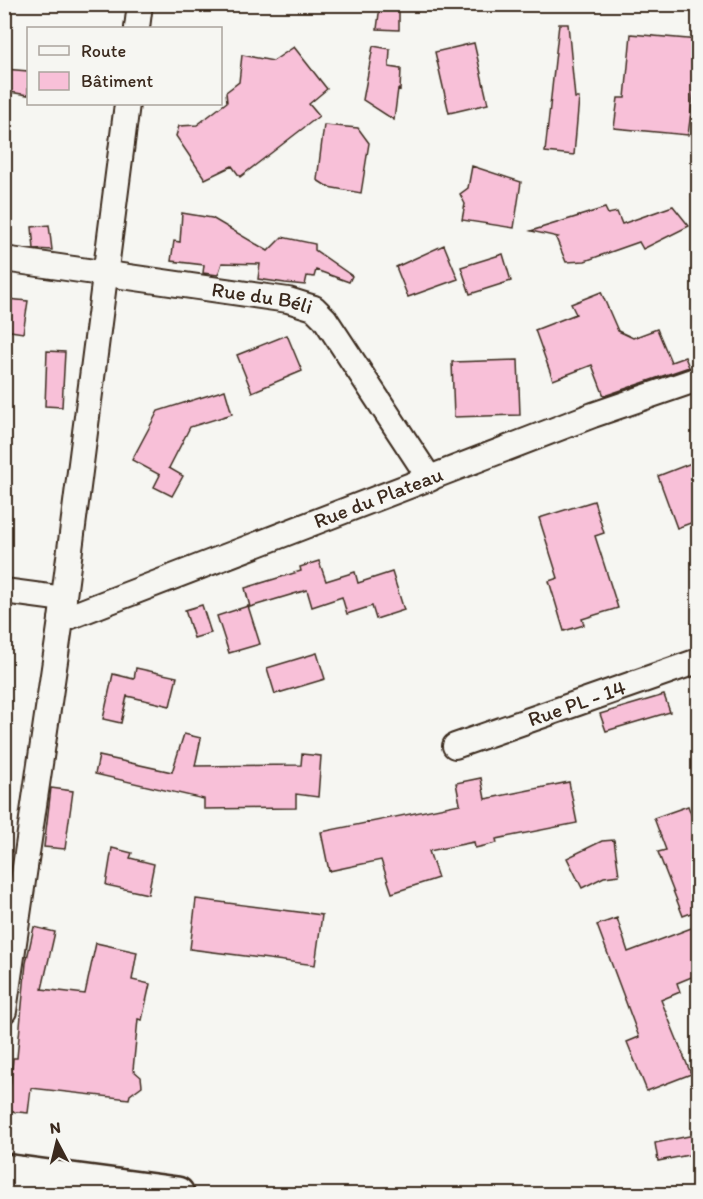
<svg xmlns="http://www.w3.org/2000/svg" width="703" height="1199" font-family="Itim,sans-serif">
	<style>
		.building { fill: #f8c0d8; stroke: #3b2a1e; stroke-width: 1.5 }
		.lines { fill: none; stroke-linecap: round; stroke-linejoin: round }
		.street-casing { stroke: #3b2a1e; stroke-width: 28 }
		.primary-casing { stroke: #3b2a1e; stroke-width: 38 }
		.street { stroke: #f6f6f2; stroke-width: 24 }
		.primary { stroke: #f6f6f2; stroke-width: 33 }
		.labels { text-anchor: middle; stroke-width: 5; stroke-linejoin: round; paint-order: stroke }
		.street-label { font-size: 21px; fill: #3b2a1e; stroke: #f6f6f2 }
	</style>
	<rect width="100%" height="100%" fill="#f6f6f2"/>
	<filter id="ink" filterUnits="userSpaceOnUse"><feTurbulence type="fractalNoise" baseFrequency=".0167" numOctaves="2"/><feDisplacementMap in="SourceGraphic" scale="12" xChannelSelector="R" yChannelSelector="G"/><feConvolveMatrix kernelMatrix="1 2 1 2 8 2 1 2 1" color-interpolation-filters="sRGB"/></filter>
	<g filter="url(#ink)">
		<path class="building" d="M399,4v26l-22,-1 3,-23z
			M559,24h9l7,74h4l-5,57 -29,-3z
			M631,34l68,6v42h-4l-7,53 -74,-7 4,-30h7z
			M474,43l14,61 -39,9 -14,-61z
			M373,46l17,3 -1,18 12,2 -1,21 -2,-1 -4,31 -31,-20z
			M294,47l33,42 -18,15 10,12 -79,61 -8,-11 -27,13 -29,-43 3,-10 18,-1 30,-23 -1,-10 13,-10 3,-27 31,6z
			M4,69l24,2v24l-24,-4z
			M324,125l34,3 11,15 -8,50 -33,-6 -11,-7z
			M472,166l49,16 -7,46 -52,-8 3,-16 -5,-10 8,-6z
			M673,206l16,20 -46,23 -4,-7 -54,19 -19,1 -10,-24 2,-1 -27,-6 74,-23 3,6 9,-2 5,12z
			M182,213l30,5 56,33 14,-14 33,7v6l37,26 -3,6 -33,-12 -2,7 -7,-1 -2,9 -20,-2 -27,-4 2,-15 -38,-1 -4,12 -15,-2 1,-8 -33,-4 3,-20 6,1z
			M49,225l3,25 -18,-1 -2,-22z
			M444,245l14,34 -50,18 -12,-30z
			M503,254l8,27 -41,13 -9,-27z
			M601,292l17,39 15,7 24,-9 14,33 14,-5 4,10 -85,29 -12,-31 -39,15 -18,-50 41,-16 -5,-10z
			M7,299l21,2 -5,32 -19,-3z
			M287,335l15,36 -50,21 -15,-37z
			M47,351l18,1 -3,55 -17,-1z
			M518,360l2,55 -66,2 -2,-55z
			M225,390l7,24 -42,13 -21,41 14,8 -11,20 -18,-9 6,-12 -28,-15 26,-49z
			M699,460v60l-22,8 -19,-52z
			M594,501l10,32 -9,3 23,72 -36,11 2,6 -20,6 -15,-50 9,-3 -19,-60z
			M319,561l7,20 29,-9 3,11 34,-11 12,38 -28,9 -4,-13 -25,8 -5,-17 -30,10 -5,-17 -57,17 -5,-19 56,-17 -1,-4z
			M202,605l9,28 -17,5 -9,-28z
			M248,606l12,38 -31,9 -12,-37z
			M317,653l8,26 -50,15 -8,-26z
			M136,668l41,9 -7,29 -43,-10 -6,27 -18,-4 10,-45 21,5z
			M664,695l6,17 -64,19 -6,-17z
			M184,734l17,4 -6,28 106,-1 1,-11 19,2 -3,41 -22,-3v14l-92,1v-10l-109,-25 4,-18 73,16z
			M481,778l4,21 84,-17 8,41 -81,16 1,4 -22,5 -1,-6 -45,9 9,27 -46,15 -11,-33 -52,11 -8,-39 139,-28 -4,-21z
			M51,788l22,3 -8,58 -21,-2z
			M688,806l11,29v75l-16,6 -25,-64 8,-2 -12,-32z
			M614,840l5,35 -15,2 -22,11 -15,-30 35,-17z
			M112,848l20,5 -2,5 24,6 -6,30 -42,-9z
			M196,899l126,16 -7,50 -125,-16z
			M617,918l11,34 66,-25 5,12v35l-22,9 3,9 -19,8 30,74 -44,17 -20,-49 12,-5 -42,-112z
			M34,927l21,5 -13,57 43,5 11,-51 41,9 -5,28 18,4 -8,36 -4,-1 -5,51 8,7 1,9 -12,9 -1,4 -98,-11 -3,25 -20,-2 5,-53h4l9,-95z
			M699,1134v19l-41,8 -3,-18z"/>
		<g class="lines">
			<g class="street-casing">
				<g id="street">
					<path d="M137,28l3,-24"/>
					<path id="s1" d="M4,259l284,41 26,8 11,11 105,160"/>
					<path d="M4,591l60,8"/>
					<path id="s2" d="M61,620l532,-205 105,-36"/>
					<path id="s3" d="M455,746l243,-85"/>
					<path d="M4,1011l57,-391 66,-516"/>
				</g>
			</g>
			<g class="primary-casing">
				<path id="primary" d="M4,1171l173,23"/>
			</g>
			<use href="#street" class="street"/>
			<use href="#primary" class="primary"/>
		</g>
	</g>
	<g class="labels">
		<g class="street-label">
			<text dy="7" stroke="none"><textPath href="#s1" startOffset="261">Rue du Béli</textPath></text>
			<text dy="7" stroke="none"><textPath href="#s2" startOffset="340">Rue du Plateau</textPath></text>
			<text dy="7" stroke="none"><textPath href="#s3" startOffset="129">Rue PL - 14</textPath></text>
		</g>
	</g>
	<rect width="703" height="1199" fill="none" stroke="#f6f6f2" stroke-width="24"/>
	<rect x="12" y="12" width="679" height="1175" fill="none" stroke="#3b2a1e" stroke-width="2" filter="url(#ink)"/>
	<rect x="27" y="27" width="195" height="78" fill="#f6f6f2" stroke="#aba49d" stroke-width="1.5"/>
	<rect x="39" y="46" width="30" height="9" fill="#f6f6f2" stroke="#aba49d" stroke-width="1.5"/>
	<text x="81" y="57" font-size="18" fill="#3b2a1e">Route</text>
	<rect x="39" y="72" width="30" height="18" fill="#f8c0d8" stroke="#aba49d" stroke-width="1.5"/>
	<text x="81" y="87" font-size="18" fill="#3b2a1e">Bâtiment</text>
	<g transform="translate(57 1142) rotate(353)" stroke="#f6f6f2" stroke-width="4.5" paint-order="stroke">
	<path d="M0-4.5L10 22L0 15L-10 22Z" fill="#3b2a1e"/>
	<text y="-9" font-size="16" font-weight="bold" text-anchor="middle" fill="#3b2a1e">N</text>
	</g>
</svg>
